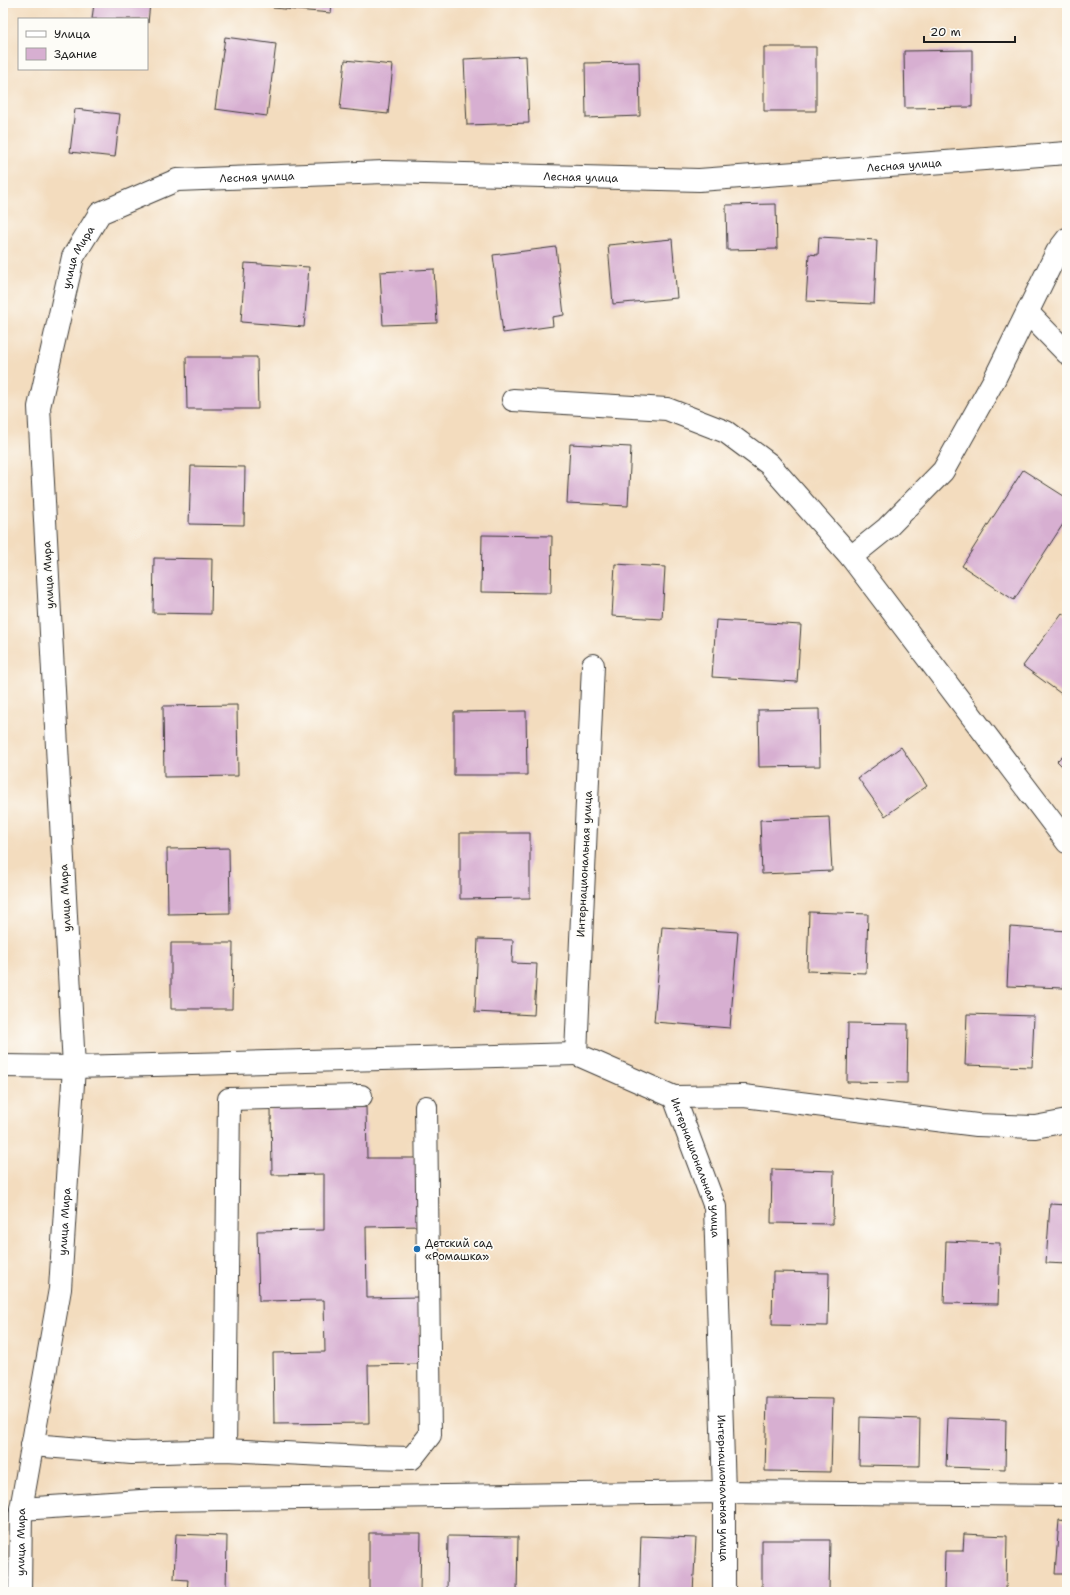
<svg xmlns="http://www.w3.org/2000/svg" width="1070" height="1595" font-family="'Shantell Sans',sans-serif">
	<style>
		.building { fill: #d7afd1 }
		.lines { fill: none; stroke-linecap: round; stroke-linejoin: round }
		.minor-casing { stroke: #3c3934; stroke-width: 24 }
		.minor { stroke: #fff; stroke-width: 22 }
		.poi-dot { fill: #1f6fb2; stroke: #fdfcf7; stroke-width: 1.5 }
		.labels { text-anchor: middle; stroke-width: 3.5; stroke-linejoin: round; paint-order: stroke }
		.street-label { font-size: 11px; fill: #1c1c1c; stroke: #fdfcf7 }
		.poi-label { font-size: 11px; fill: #1c1c1c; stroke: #fdfcf7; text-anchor: start }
	</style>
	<rect width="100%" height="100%" fill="#fdfcf7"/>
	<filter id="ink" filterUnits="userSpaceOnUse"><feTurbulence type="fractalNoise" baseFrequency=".025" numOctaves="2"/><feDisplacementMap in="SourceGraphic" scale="8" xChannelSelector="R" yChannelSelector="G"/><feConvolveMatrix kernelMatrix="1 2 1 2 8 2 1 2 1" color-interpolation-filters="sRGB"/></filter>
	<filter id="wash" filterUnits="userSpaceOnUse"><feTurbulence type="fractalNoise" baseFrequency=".012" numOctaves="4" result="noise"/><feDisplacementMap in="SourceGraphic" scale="16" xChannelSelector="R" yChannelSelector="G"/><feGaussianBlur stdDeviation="0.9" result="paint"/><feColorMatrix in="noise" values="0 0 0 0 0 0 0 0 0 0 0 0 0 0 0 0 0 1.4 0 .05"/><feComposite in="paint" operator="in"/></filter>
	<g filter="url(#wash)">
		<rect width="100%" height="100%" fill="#f3dcbe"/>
		<g id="blocks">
			<path class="building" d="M94,3h56l-2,20 -1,-4h-55z
				M274,3h58l-1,10 -58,-5z
				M225,37l51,7 -9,72 -52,-7z
				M764,47h52v64h-52z
				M972,50v57l-67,1 -1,-57z
				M526,56l3,67 -62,2 -3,-66z
				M345,60l48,5 -5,49 -48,-5z
				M639,62l1,54 -54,2 -1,-55z
				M75,109l45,5 -5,43 -45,-5z
				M776,204l1,45 -50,1 -1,-45z
				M819,237l58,3 -3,64 -68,-3 3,-47 9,1z
				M672,239l5,59 -64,6 -5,-59z
				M556,247l8,68 -12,2 1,9 -50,7 -10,-78z
				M245,263l64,4 -5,60 -63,-5z
				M434,269l3,54 -54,2 -3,-53z
				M186,357h71l1,52h-71z
				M570,444l61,3 -3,59 -61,-3z
				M191,466l54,1 -1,58 -55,-1z
				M1023,470l44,28v20l-53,82 -52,-34z
				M482,535l70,1 -1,57 -70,-1z
				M154,558l58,1 -1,55 -58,-1z
				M615,564l50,3 -3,52 -50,-3z
				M1062,613l5,4v81l-44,-32z
				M716,620l85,5 -4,57 -85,-5z
				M237,705l1,71 -74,1 -1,-71z
				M819,709l1,57 -61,1 -1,-57z
				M526,711l1,64h-73v-63z
				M901,747l26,39 -42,30 -27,-38z
				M1067,751v20l-10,-10z
				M829,817l3,54 -70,3 -2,-54z
				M460,833h70v65l-70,1z
				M229,848l1,65 -62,1 -1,-65z
				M809,912l59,2 -2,59 -59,-2z
				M662,927l76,5 -8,96 -76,-6z
				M1010,927l57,4 -3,57 -57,-2z
				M478,939l35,1 -1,23 25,1 -3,51 -59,-3z
				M171,943h62l-1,66h-61z
				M967,1014l67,2 -2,51 -67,-2z
				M848,1023l60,1 -1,59 -60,-1z
				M366,1107l1,51h53l1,68 -55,1 1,71 52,-1v67l-51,1 1,58 -95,1 -1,-71 52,-1 -1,-52 -65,1 -2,-70 67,-1v-56l-52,1 -1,-66z
				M772,1169l62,2 -1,53 -62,-1z
				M1050,1204l17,1v59l-21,-1z
				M946,1241l54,2 -2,61 -54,-1z
				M773,1272l56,1 -1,53 -56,-1z
				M767,1398l66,1 -2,73 -66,-1z
				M860,1417l60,2 -1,47 -60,-1z
				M948,1418l58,2 -1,49 -59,-2z
				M1059,1520l8,1v53h-12z
				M369,1533h52l-1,59h-51z
				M176,1534l51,2 -1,56h-39l1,-12 -14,-1z
				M964,1534l43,2 -1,56h-62l1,-41h18z
				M448,1536l70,1 -1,55h-70z
				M641,1536l55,2 -3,54h-54z
				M762,1540h68l-1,52h-67z"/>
		</g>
	</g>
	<g filter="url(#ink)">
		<use href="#blocks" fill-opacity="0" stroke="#3c3934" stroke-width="1"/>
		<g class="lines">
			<g class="minor-casing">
				<g id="minor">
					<path d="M1028,313l39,40"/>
					<path d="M513,400l154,9 59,23 43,32 82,93 216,285"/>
					<path d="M851,557l36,-29 56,-57 52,-93 62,-126 10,-13"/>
					<path id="s1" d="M593,665l-17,389 98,43 41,110 9,285v100"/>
					<path d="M3,1066l71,1 502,-13"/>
					<path d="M674,1097l70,-1 233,29 58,2 32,-6"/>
					<path d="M32,1445l100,8 93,-3 140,7 47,1 18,-23 -4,-328"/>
					<path d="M225,1450l4,-351 132,-3"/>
					<path d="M21,1509l135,-9 568,-8 343,3"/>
					<path id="s2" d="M20,1592l1,-83 39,-220 14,-222 -35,-660 34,-150 27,-44 77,-33 207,-8 315,8 368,-27"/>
				</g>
			</g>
			<use href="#minor" class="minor"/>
		</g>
	</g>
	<circle class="poi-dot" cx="417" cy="1249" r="4"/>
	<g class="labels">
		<g class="street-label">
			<text dy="4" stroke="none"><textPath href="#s2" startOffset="2207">Лесная улица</textPath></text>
			<text dy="4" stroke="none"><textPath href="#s2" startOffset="1559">Лесная улица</textPath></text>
			<text dy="4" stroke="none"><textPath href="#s2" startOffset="1883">Лесная улица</textPath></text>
			<text dy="4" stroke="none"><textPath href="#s2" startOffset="1345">улица Мира</textPath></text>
			<text transform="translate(48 575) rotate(-93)" y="4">улица Мира</text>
			<text transform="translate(584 864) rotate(-87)" y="4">Интернациональная улица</text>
			<text transform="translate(65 898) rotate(-93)" y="4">улица Мира</text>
			<text dy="4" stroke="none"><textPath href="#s1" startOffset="571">Интернациональная улица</textPath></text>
			<text dy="4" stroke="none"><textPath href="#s2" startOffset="374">улица Мира</textPath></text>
			<text dy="4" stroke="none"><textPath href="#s1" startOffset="895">Интернациональная улица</textPath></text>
			<text dy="4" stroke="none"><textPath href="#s2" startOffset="50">улица Мира</textPath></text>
		</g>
		<g class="poi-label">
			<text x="425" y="1247">Детский сад<tspan x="425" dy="13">«Ромашка»</tspan></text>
		</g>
	</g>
	<rect width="1070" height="1595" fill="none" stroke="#fdfcf7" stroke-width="16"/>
	<rect x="18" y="18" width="130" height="52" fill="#fdfcf7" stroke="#a3a29f"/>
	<rect x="26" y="31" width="20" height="6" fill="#ffffff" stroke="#a3a29f"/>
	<text x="54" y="38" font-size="12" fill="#1c1c1c">Улица</text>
	<rect x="26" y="48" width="20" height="12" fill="#d7afd1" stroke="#a3a29f"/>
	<text x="54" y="58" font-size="12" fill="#1c1c1c">Здание</text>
	<path d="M924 36v6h91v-6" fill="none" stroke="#1c1c1c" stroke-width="2"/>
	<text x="930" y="36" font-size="12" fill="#1c1c1c" stroke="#fdfcf7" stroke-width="3" paint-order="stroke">20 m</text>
</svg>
